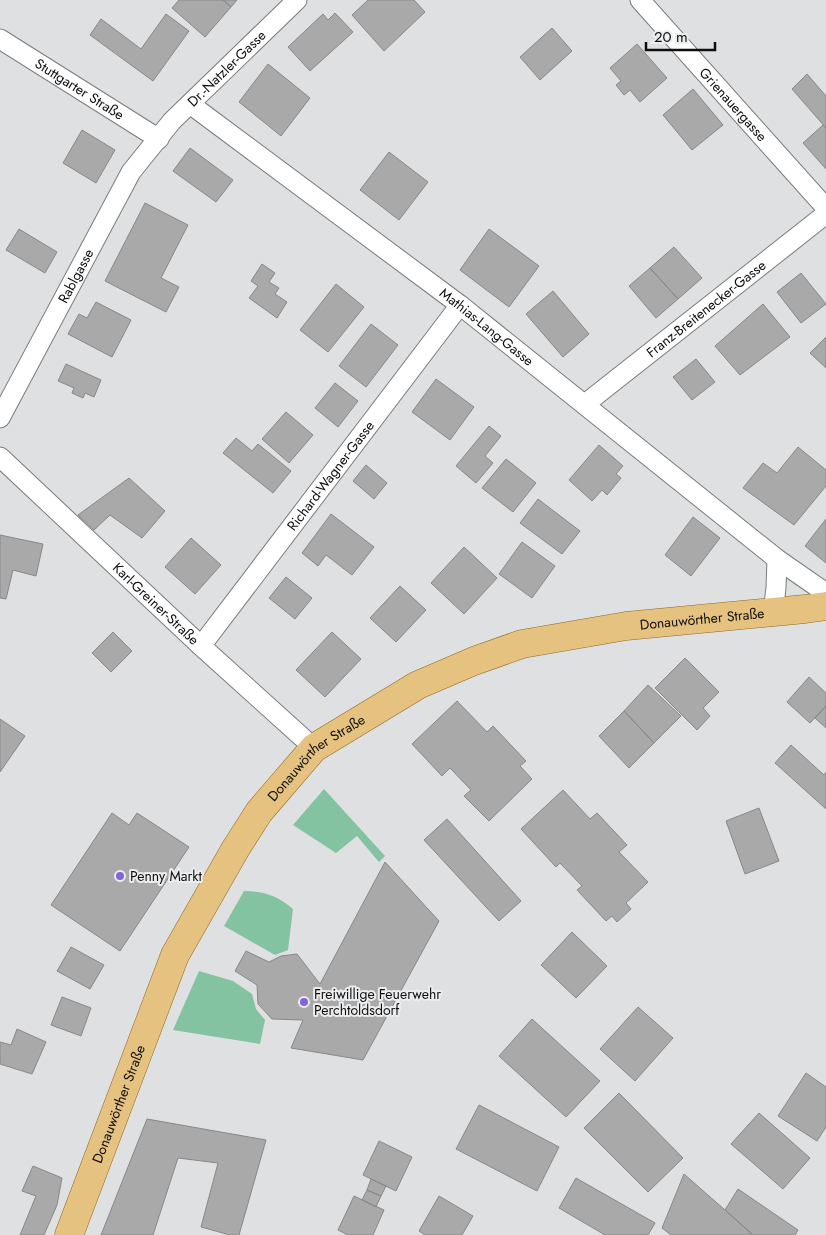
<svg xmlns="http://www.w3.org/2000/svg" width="826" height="1235" font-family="Jost,sans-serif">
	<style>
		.green { fill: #83c3a1 }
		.building { fill: #aaa9aa; stroke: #888789 }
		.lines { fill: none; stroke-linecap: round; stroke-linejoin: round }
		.street-casing { stroke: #7a7b7c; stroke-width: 21 }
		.primary-casing { stroke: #906921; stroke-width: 29 }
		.street { stroke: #fff; stroke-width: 19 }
		.primary { stroke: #e6c280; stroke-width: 28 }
		.poi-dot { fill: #8462dc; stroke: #ecedee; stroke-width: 2 }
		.labels { text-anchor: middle; stroke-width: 4; stroke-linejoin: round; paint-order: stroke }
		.street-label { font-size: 14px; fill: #0e0e0f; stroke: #ecedee }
		.poi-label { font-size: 14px; fill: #0e0e0f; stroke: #ecedee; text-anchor: start }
	</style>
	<rect width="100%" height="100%" fill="#dfe0e1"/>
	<path class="green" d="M324,789l61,67 -6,6 -22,-26 -21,17 -43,-28z
		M244,891c20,0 34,5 49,18l-5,41 -13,5 -51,-29z
		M199,971l34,10 19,13 4,15 9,11 -5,24 -87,-14z"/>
	<path class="building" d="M179,0h44l8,7 -26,30 -33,-29z
		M223,0h14l-6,7z
		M368,0h46l11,12 -41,39 -32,-36z
		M335,13l18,19 -43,39 -22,-24 35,-33 5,6z
		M166,14l23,17 -36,50 -63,-46 11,-16 40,30z
		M552,28l20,23 -32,29 -20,-23z
		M637,44l30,34 -27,24 -10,-12 -6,5 -8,-10 5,-4 -11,-13z
		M268,64l42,34 -29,38 -42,-34z
		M807,74l19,22v32l-34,-39z
		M693,89l30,36 -31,25 -29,-35z
		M823,125l3,3v41l-23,-26z
		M82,130l33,20 -19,33 -33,-20z
		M190,148l43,32 -17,22 -43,-31z
		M389,152l39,30 -29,38 -39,-30z
		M145,203l43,22 -27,53 18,9 -13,25 -61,-31z
		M19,229l38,23 -12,21 -39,-23z
		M489,229l50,37 -30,41 -49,-37z
		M674,247l28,31 -24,21 -28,-31z
		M262,264l13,9 -6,9 10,6 -4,6 12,8 -10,16 -28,-20 9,-12 -7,-5z
		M650,268l28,31 -22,19 -27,-32z
		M801,273l25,31 -25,19 -24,-31z
		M336,284l28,23 -36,45 -28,-22z
		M553,291l36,43 -26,23 -37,-43z
		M96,302l35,18 -19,37 -44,-23 11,-20 8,4z
		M763,304l27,33 -50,38 -25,-29z
		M371,324l27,21 -32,42 -27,-21z
		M826,337v31l-16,-15z
		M696,359l19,23 -23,18 -19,-23z
		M66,364l35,16 -7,17 -9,-4 -2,5 -11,-5 2,-5 -16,-7z
		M436,379l38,28 -24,33 -38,-28z
		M335,383l23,18 -20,26 -23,-19z
		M286,412l27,23 -24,28 -27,-24z
		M489,426l12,10 -16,20 8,7 -17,20 -20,-17z
		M236,438l16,13 6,-7 33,27 -18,22 -50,-40z
		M599,445l24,21 -7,8 5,4 -14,17 -5,-5 -10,11 -23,-21z
		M798,447l28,23v16l-32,39 -51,-37 20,-25 14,10z
		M506,459l30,24 -23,29 -31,-24z
		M366,465l21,18 -13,16 -21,-18z
		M129,478l36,33 -23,27 -32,-23 -16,15 -16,-15z
		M538,499l42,32 -18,23 -42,-31z
		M331,514l43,33 -22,28 -26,-20 -8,11 -16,-13z
		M693,517l27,21 -29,38 -26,-21z
		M826,519v44l-21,-17z
		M0,535l43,9 -7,32 -23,-6 -7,29 -6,-1z
		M191,538l30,27 -26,29 -30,-27z
		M522,542l33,24 -23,32 -33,-24z
		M464,547l33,31 -33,36 -33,-31z
		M286,577l26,21 -17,21 -26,-21z
		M400,586l26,24 -30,32 -26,-24z
		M113,632l19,19 -21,21 -19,-19z
		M332,632l29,27 -36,38 -29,-27z
		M685,658l34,34 -16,16 7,8 -13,14 -42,-42z
		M809,677l17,16v13l-16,17 -23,-21z
		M648,685l33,31 -27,27 -30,-32z
		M457,701l30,31 6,-6 33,35 -6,5 12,13 -43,42 -25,-25 7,-6 -21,-22 -8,8 -30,-32z
		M826,706v22l-11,-10z
		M624,711l30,32 -25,25 -30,-32z
		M0,719l25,17 -25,36z
		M791,745l33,30 2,-3v37l-51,-46z
		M563,790l27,29 7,-6 30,32 -8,7 29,30 -22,21 5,6 -14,13 -5,-6 -6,5 -29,-31 5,-4 -22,-23 -4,4 -35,-38z
		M759,808l20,53 -34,13 -19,-53z
		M112,813l17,12 8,-12 52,34 -69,104 -69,-46z
		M447,819l74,82 -22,20 -75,-81z
		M385,862l54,59 -76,139 -72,-12 12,-28 -31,-1 -14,-15 -1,-19 -22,-14 11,-20 23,11 12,-6 16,-2 23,30z
		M572,932l35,34 -31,32 -35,-33z
		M71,947l33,18 -14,24 -33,-18z
		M62,997l29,11 -10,28 -30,-11z
		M638,1007l35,31 -38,43 -35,-32z
		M532,1019l68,62 -34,36 -67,-61z
		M17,1029l29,13 -14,32 -32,-10v-22l11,3z
		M806,1073l20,14v40l-9,14 -39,-25z
		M619,1093l64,65 -35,34 -64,-64z
		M479,1105l80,42 -22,44 -81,-42z
		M759,1113l51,45 -27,31 -52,-45z
		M147,1119l119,21 -27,95h-9l-29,-8 17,-64 -40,-5 -25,77h-52z
		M379,1141l33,16 -16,34 -33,-16z
		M33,1166l29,12 -5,27 -13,30h-24l16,-39 -14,-5z
		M684,1174l41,36 28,25h-82l-9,-7z
		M576,1178l79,45 -7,12h-43l-46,-27z
		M371,1179l15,7 -5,10 -14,-6z
		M738,1189l60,41 -3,5h-42l-28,-25z
		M367,1190l14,6 -5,11 -14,-7z
		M354,1196l30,14 -11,25h-25l-10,-5z
		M439,1196l34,20 -11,19h-37l-6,-4z"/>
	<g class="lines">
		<g class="street-casing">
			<g id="street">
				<path id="s1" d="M640,0l186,208"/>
				<path id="s2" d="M0,39l159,100"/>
				<path id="s3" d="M190,104l270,201 317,254 49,34"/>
				<path id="s4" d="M585,404l241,-190"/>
				<path id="s5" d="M0,418l131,-246 41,-51 125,-121"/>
				<path id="s6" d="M0,457l201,189 113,102"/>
				<path d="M773,612l3,-24 1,-29"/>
				<path id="s7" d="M201,646l259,-341"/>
			</g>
		</g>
		<g class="primary-casing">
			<g id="primary">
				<path id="s8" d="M69,1235l106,-280 61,-107 23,-36 55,-64 104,-63 56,-24 48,-17 104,-18 179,-17 21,-3"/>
			</g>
		</g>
		<use href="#street" class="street"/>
		<use href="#primary" class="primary"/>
	</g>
	<g class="poi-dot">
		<circle cx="120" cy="876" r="5"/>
		<circle cx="304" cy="1002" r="5"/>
	</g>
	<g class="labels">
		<g class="street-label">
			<text dy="5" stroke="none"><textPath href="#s5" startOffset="420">Dr.-Natzler-Gasse</textPath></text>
			<text dy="5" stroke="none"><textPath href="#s2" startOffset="94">Stuttgarter Straße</textPath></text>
			<text dy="5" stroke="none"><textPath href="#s1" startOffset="140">Grienauergasse</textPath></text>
			<text dy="5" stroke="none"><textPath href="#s5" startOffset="161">Rablgasse</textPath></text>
			<text dy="5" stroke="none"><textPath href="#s4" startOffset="154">Franz-Breitenecker-Gasse</textPath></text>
			<text dy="5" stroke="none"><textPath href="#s3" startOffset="371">Mathias-Lang-Gasse</textPath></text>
			<text dy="5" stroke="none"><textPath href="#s7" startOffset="214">Richard-Wagner-Gasse</textPath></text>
			<text dy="5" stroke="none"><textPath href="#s6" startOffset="214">Karl-Greiner-Straße</textPath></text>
			<text dy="5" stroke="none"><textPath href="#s8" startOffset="965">Donauwörther Straße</textPath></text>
			<text dy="5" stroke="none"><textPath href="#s8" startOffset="545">Donauwörther Straße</textPath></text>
			<text dy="5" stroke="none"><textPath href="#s8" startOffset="140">Donauwörther Straße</textPath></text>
		</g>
		<g class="poi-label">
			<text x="130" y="881">Penny Markt</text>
			<text x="314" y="999">Freiwillige Feuerwehr<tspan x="314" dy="16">Perchtoldsdorf</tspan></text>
		</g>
	</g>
	<path d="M646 42v8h69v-8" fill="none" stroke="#0e0e0f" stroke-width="2.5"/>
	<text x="654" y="42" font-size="15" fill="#0e0e0f" stroke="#ecedee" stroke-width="4" paint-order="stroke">20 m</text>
</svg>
